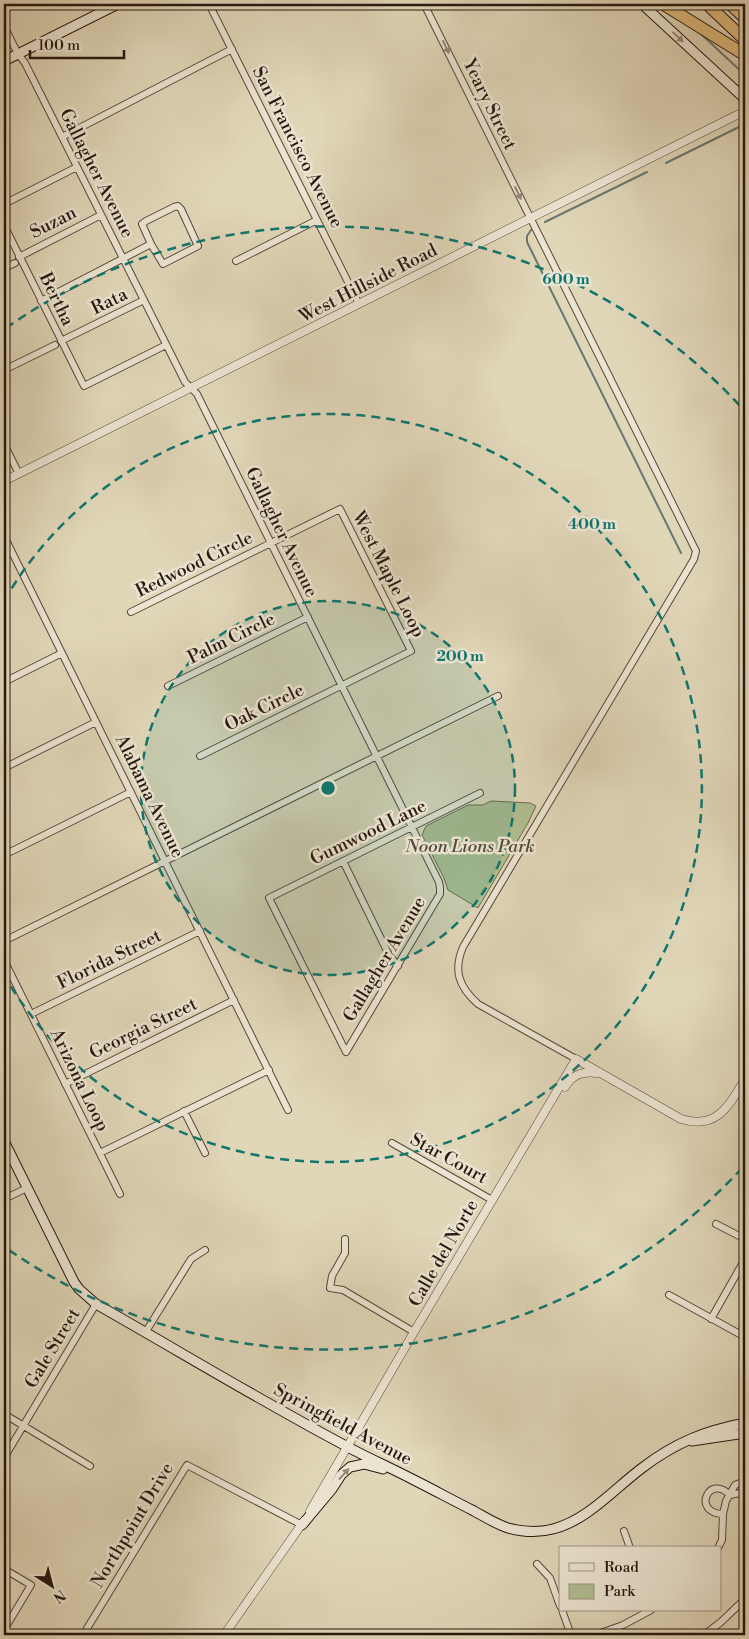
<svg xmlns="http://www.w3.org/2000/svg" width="749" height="1639" font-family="'Libre Bodoni',serif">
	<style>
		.green { fill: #b0be91; stroke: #6c6b50 }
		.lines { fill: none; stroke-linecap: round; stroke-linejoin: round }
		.stream { stroke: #687872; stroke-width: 2 }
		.minor-casing { stroke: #55483a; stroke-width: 8 }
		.tertiary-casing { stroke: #55483a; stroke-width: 9 }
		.secondary-casing { stroke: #271810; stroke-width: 11 }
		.motorway-casing { stroke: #271810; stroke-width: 13 }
		.minor { stroke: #ebe4d1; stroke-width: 6 }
		.tertiary { stroke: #ebe4d1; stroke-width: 8 }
		.secondary { stroke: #ebe4d1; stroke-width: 9 }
		.motorway { stroke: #e0bb7c; stroke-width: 11 }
		.oneway { fill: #93887a }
		.ring { fill: none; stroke: #0f766e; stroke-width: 2.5; stroke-dasharray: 9 6 }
		.labels { text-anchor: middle; stroke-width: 5; stroke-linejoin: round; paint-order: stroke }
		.street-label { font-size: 18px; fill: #271810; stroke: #ebe4d1 }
		.park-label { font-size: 18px; font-style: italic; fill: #504a37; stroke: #ebe4d1 }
		.centre { fill: #0f766e; stroke: #ebe4d1; stroke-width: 2.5 }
		.ring-label { font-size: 15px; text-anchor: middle; font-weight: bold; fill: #0f766e; stroke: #ebe4d1; stroke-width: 5; stroke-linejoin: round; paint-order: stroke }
	</style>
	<rect width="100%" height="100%" fill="#e0d6b8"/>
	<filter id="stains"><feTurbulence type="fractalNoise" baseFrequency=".004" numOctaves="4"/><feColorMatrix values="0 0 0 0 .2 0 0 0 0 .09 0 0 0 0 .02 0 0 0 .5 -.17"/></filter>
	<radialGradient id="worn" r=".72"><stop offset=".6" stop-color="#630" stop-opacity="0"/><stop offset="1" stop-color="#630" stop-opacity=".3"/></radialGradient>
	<path class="green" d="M491,801l39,2 6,3 -8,17 -50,85 -30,-18 -4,-12 -22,-43 4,-9 42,-21h15z"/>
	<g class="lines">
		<path class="stream" d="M701,34l44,41
			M666,163l79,-39
			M545,222l102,-50
			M531,230l-4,6v6l154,311"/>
		<g class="minor-casing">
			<path id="minor" d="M209,4l150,300
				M424,4l272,547 -2,8 -231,388c-10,24 -4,40 15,57l98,55
				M4,26l14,28 7,9 160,319 12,12 242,488 1,6v6l-94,158
				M62,137l170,-88
				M4,204l73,-37
				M4,225l80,161 82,-41
				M19,257l82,-42
				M236,261l81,-41
				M4,268l11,-5
				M41,301l110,-57 -9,-20 4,-3 28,-14 4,-1 3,3 17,37 -35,18 -12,-20
				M61,341l83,-41
				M4,370l51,-25
				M4,444l15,30
				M4,536l284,574
				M131,612l209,-103 71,142 -211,105
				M4,682l58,-29
				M168,686l140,-69
				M4,768l92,-46
				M4,855l127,-63
				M343,861l46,94 9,11
				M4,941l494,-245
				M4,960l116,234
				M31,1014l169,-83
				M346,1052l-77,-154 211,-105
				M65,1084l169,-84
				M184,1111l21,42
				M392,1143l100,57
				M100,1153l169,-83
				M4,1199l23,-11
				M716,1224l29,15
				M345,1239v14l-13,23 -2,12 13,2 71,42
				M669,1295l76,42
				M711,1319l34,-60
				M145,1333l46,-74 14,-9
				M4,1414l86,52
				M4,1458l92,-154
				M730,1495l15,-3
				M723,1514c-32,-1 -14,-41 7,-19
				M624,1531l6,17
				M718,1548l4,-8 1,-26 3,-13 9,-16 10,-4
				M537,1564l13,14 10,28
				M4,1569l27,16 -27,45
				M562,1610l9,25
				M482,1633l1,2
				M83,1635l104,-170 115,60
				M595,1635l28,-10 28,-15
				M704,1635l17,-13 24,-23"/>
		</g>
		<g class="tertiary-casing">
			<path id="tertiary" d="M4,481l741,-370
				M565,1087c8,-13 18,-16 32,-14
				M310,1511l104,-179 162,-273 105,60c36,11 48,-13 64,-40
				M224,1635l80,-114"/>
		</g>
		<g class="secondary-casing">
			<path id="secondary" d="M642,4l103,95
				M4,61l114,-57
				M4,1141l70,141 5,7 17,15c83,47 165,97 250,142 22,12 45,22 68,34 20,10 40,21 60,31 11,6 22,13 34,17 15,4 30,5 45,1 35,-9 61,-40 89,-61 34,-26 63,-37 103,-45
				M692,1441l53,-8
				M302,1525l30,-36 9,-14 9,-8 14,-3 19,5"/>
		</g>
		<g class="motorway-casing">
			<path id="motorway" d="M663,4l82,51
				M707,4l38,36
				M730,4l15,14"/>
		</g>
		<use href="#minor" class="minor"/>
		<use href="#tertiary" class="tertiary"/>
		<use href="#secondary" class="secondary"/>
		<use href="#motorway" class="motorway"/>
	</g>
	<defs><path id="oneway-solid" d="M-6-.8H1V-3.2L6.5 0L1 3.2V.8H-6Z" transform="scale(1.25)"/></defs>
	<g class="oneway">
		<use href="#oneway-solid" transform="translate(678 37) rotate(43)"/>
		<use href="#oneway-solid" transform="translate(446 47) rotate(64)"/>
		<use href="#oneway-solid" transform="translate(518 193) rotate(64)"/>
		<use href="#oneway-solid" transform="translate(344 1474) rotate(-47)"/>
	</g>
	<circle cx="328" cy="788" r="187" fill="#0f766e" fill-opacity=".12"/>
	<g class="ring">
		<circle cx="328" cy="788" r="187"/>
		<path d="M4 601A374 374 0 1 1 4 975"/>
		<path d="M742 1168A562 562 0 0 1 6 1248M6 328A562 562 0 0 1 742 408"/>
	</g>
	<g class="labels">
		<g class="street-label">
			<text transform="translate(490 104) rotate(64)" y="6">Yeary Street</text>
			<text transform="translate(298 147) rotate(63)" y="6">San Francisco Avenue</text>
			<text transform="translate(97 173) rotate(63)" y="6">Gallagher Avenue</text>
			<text transform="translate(53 222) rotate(-27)" y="6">Suzan</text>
			<text transform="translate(368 283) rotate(-27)" y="6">West Hillside Road</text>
			<text transform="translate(57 299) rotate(64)" y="6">Bertha</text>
			<text transform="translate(109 301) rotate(-26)" y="6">Rata</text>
			<text transform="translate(282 532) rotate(64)" y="6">Gallagher Avenue</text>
			<text transform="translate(194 564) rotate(-26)" y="6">Redwood Circle</text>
			<text transform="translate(389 574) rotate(63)" y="6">West Maple Loop</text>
			<text transform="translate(231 638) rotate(-26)" y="6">Palm Circle</text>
			<text transform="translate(264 707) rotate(-26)" y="6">Oak Circle</text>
			<text transform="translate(150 796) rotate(64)" y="6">Alabama Avenue</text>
			<text transform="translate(368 832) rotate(-26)" y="6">Gumwood Lane</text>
			<text transform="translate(109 959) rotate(-26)" y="6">Florida Street</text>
			<text transform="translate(384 959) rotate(-59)" y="6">Gallagher Avenue</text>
			<text transform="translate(143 1028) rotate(-26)" y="6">Georgia Street</text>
			<text transform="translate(80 1080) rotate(64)" y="6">Arizona Loop</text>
			<text transform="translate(449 1158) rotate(29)" y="6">Star Court</text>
			<text transform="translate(443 1253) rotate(-60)" y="6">Calle del Norte</text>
			<text transform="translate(52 1348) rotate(-59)" y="6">Gale Street</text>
			<text transform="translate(343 1424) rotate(28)" y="6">Springfield Avenue</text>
			<text transform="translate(132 1525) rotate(-59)" y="6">Northpoint Drive</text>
		</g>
		<g class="park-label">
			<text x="470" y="852">Noon Lions Park</text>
		</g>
	</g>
	<circle cx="328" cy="788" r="8" class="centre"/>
	<g class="ring-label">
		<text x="566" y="284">600 m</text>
		<text x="592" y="529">400 m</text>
		<text x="460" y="661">200 m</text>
	</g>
	<rect width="749" height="1639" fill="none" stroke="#e0d6b8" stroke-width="20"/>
	<rect x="5" y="5" width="739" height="1629" fill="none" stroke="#271810" stroke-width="2.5"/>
	<rect x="10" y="10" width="729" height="1619" fill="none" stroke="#271810"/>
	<rect x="559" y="1546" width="162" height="65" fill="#ebe4d1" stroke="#9d9284"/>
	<rect x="569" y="1563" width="25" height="8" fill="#ebe4d1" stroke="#9d9284"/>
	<text x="604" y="1572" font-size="15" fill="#271810">Road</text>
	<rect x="569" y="1584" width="25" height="15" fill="#b0be91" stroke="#9d9284"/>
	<text x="604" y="1596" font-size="15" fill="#271810">Park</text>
	<g transform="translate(52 1586) rotate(144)" stroke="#ebe4d1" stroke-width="4" paint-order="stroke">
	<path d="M0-4L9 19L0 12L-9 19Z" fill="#271810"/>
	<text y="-8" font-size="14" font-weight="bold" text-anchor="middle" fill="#271810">N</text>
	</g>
	<path d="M30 50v8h94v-8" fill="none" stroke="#271810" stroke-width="2.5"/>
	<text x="38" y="50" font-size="15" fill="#271810" stroke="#ebe4d1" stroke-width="4" paint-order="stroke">100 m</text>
	<rect width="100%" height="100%" filter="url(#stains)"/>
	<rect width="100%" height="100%" fill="url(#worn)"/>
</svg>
